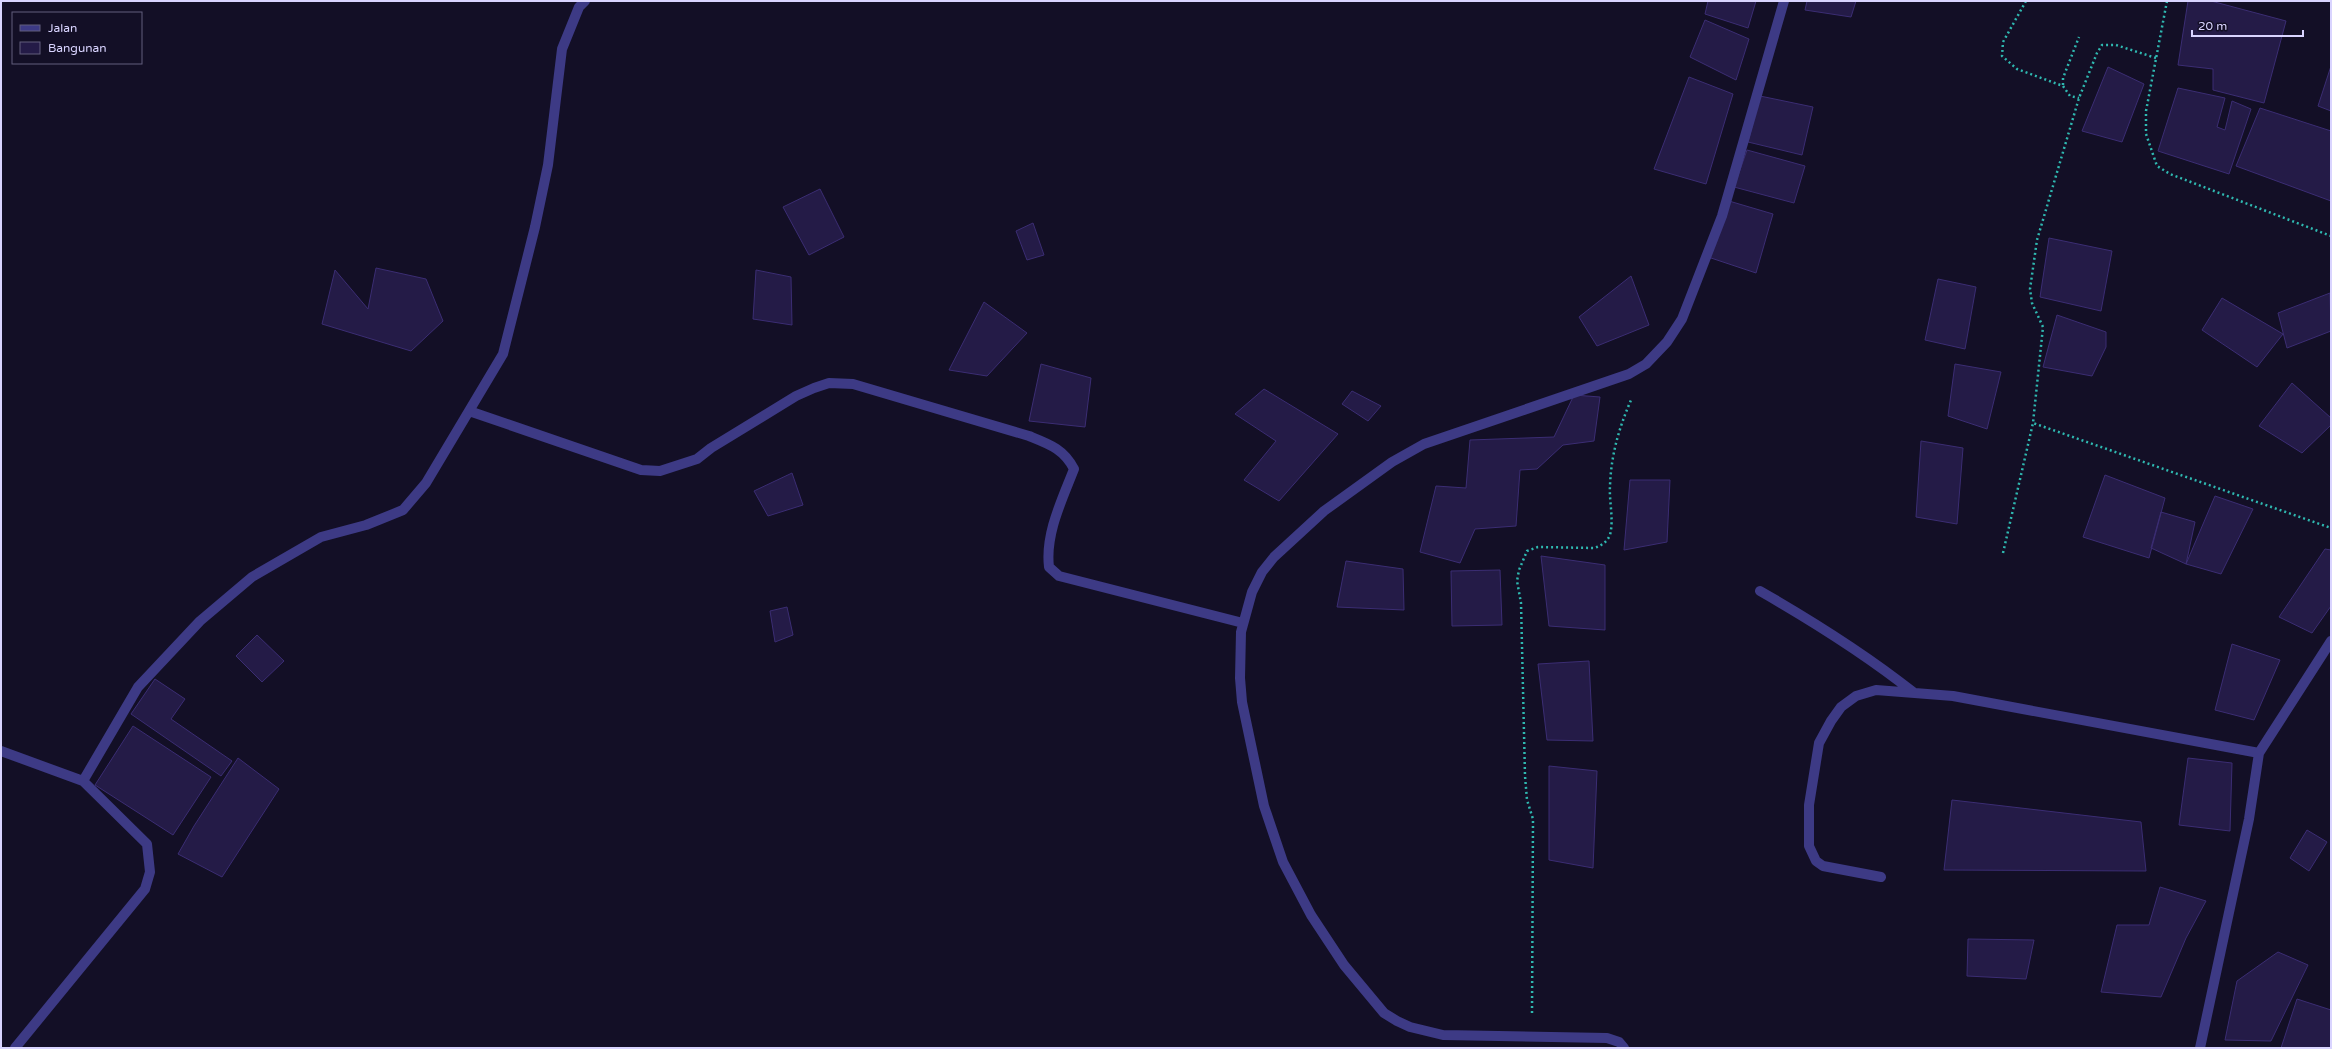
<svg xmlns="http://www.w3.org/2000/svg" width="2332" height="1049" font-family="'Varela Round',sans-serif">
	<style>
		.building { fill: #241b47; stroke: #3b2d73 }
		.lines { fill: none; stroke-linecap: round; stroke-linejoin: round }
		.path { stroke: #2fb8b0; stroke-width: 2.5; stroke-dasharray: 2 3; stroke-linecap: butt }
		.minor { stroke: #3d3a85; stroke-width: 10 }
	</style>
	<rect width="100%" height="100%" fill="#130f26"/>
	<path class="building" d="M1708,1h48l-8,27 -43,-14z
		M1807,1h49l-5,16 -46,-7z
		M2188,1h23l75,20 -22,82 -51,-13v-21l-35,-4z
		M1705,20l44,19 -13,41 -46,-23z
		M2331,66v45l-13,-5z
		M2108,67l36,17 -22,58 -40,-11z
		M1689,77l44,17 -27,90 -52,-15z
		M2178,88l47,10 -8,29 8,3 7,-29 19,8 -22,65 -71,-23z
		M1760,96l53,11 -11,48 -54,-13z
		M2260,108l71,23v70l-95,-35z
		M1747,150l58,16 -11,37 -60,-16z
		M820,189l24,48 -35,18 -26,-48z
		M1729,201l44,13 -17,59 -48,-16z
		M1033,223l11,32 -17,5 -11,-29z
		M2049,238l63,13 -11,60 -61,-14z
		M376,268l50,11 17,42 -32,30 -89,-27 13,-54 33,39z
		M756,270l35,7 1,48 -39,-6z
		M1631,276l18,49 -52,21 -18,-29z
		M1938,279l38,8 -11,62 -40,-9z
		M2330,293l1,38 -44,17 -9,-35z
		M2222,298l61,36 -26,33 -55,-37z
		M984,302l43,31 -40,43 -38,-6z
		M2057,315l49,17v15l-14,29 -49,-9z
		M1041,364l50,14 -6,49 -56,-6z
		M1955,364l46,8 -14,57 -39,-13z
		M2292,383l39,35v7l-29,28 -43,-27z
		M1264,389l74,45 -59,67 -35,-21 32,-39 -41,-27z
		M1352,391l29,15 -13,15 -26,-17z
		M1574,395l26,2 -6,44 -31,4 -26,24 -17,1 -4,56 -41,3 -15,34 -40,-11 16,-66 30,2 4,-48 84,-3z
		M1921,441l42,7 -6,76 -41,-7z
		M792,473l11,32 -35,11 -14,-25z
		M2105,475l60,23 -16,60 -66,-21z
		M1630,480h40l-3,62 -43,8z
		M2215,496l38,13 -32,65 -35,-10z
		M2161,512l34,10 -9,42 -35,-16z
		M2325,549l6,1v56l-19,27 -33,-16z
		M1541,556l64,9v65l-56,-4z
		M1346,561l57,8 1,41 -67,-3z
		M1500,570l2,55 -50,1 -1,-55z
		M787,607l6,28 -18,7 -5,-31z
		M257,635l27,26 -22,21 -26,-26z
		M2232,644l48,16 -26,60 -39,-10z
		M1589,661l4,80 -46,-1 -9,-76z
		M155,679l30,20 -14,20 61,42 -11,15 -90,-62z
		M133,726l78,51 -38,58 -78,-50z
		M238,758l41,31 -57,88 -44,-23 16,-28z
		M2188,758l44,5 -2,68 -51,-6z
		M1549,766l48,5 -4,97 -44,-8z
		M1952,800l189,22 5,49 -202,-1z
		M2307,830l20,12 -18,29 -19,-13z
		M2160,887l46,14 -20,37 -25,59 -60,-5 16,-67h32z
		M1968,939l66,1 -8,39 -59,-3z
		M2278,952l30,13 -37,76 -46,-1 12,-59z
		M2297,999l34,11v38h-50z"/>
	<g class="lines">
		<path class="path" d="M2026,1l-23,41 -1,14 15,13 46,17 7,10 9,2
			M2167,1l-21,110v23l11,32 13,8 161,62
			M2156,58l-40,-13h-14l-5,8 -18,45 -42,142 -7,49 2,14 11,24 -10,96 298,105
			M2063,85v-7l16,-41
			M2003,553l30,-130
			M1532,1013l1,-194 -6,-19 -2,-24 -4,-173 -4,-22 2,-11 8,-19 11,-4 56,1c7,-2 13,-6 16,-13 4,-15 -1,-34 0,-49 1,-31 9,-58 21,-86"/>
		<path class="minor" d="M469,411l172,59 19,1 37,-12 14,-11 85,-52 18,-8 15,-5 24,1 176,52c20,8 35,13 45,33 -12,31 -29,65 -25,98l10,9 184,47
			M1760,591c54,31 105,63 153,101
			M1,751l82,30 55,-94 62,-66 52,-44 69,-40 45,-12 37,-15 23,-27 77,-129 32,-127 13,-62 14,-116 17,-42 6,-6
			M1881,877l-58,-11 -7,-5 -7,-15v-41l10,-62 12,-22 10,-14 15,-11 20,-6 77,6 306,57
			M15,1048l130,-159 5,-17 -3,-28 -64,-63
			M1624,1048l-5,-6 -12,-4 -164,-3 -33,-8 -13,-6 -13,-8 -40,-48 -33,-50 -28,-53 -19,-56 -22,-104 -2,-24 1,-46 11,-40 10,-20 12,-15 50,-46 68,-49 32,-18 205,-70 17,-10 21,-22 15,-23 40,-103 62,-215
			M2200,1048l49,-229 10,-66 72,-112"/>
	</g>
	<rect width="2332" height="1049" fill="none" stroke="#d9d4ff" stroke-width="4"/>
	<rect x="12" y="12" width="130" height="52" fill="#130f26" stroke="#625e7d"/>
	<rect x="20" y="25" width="20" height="6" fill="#3d3a85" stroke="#625e7d"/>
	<text x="48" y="32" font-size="12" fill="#d9d4ff">Jalan</text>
	<rect x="20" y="42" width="20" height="12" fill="#241b47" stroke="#625e7d"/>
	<text x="48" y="52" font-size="12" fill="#d9d4ff">Bangunan</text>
	<path d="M2192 30v6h111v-6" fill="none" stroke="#d9d4ff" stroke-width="2"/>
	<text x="2198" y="30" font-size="12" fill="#d9d4ff" stroke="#130f26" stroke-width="3" paint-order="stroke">20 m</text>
</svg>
